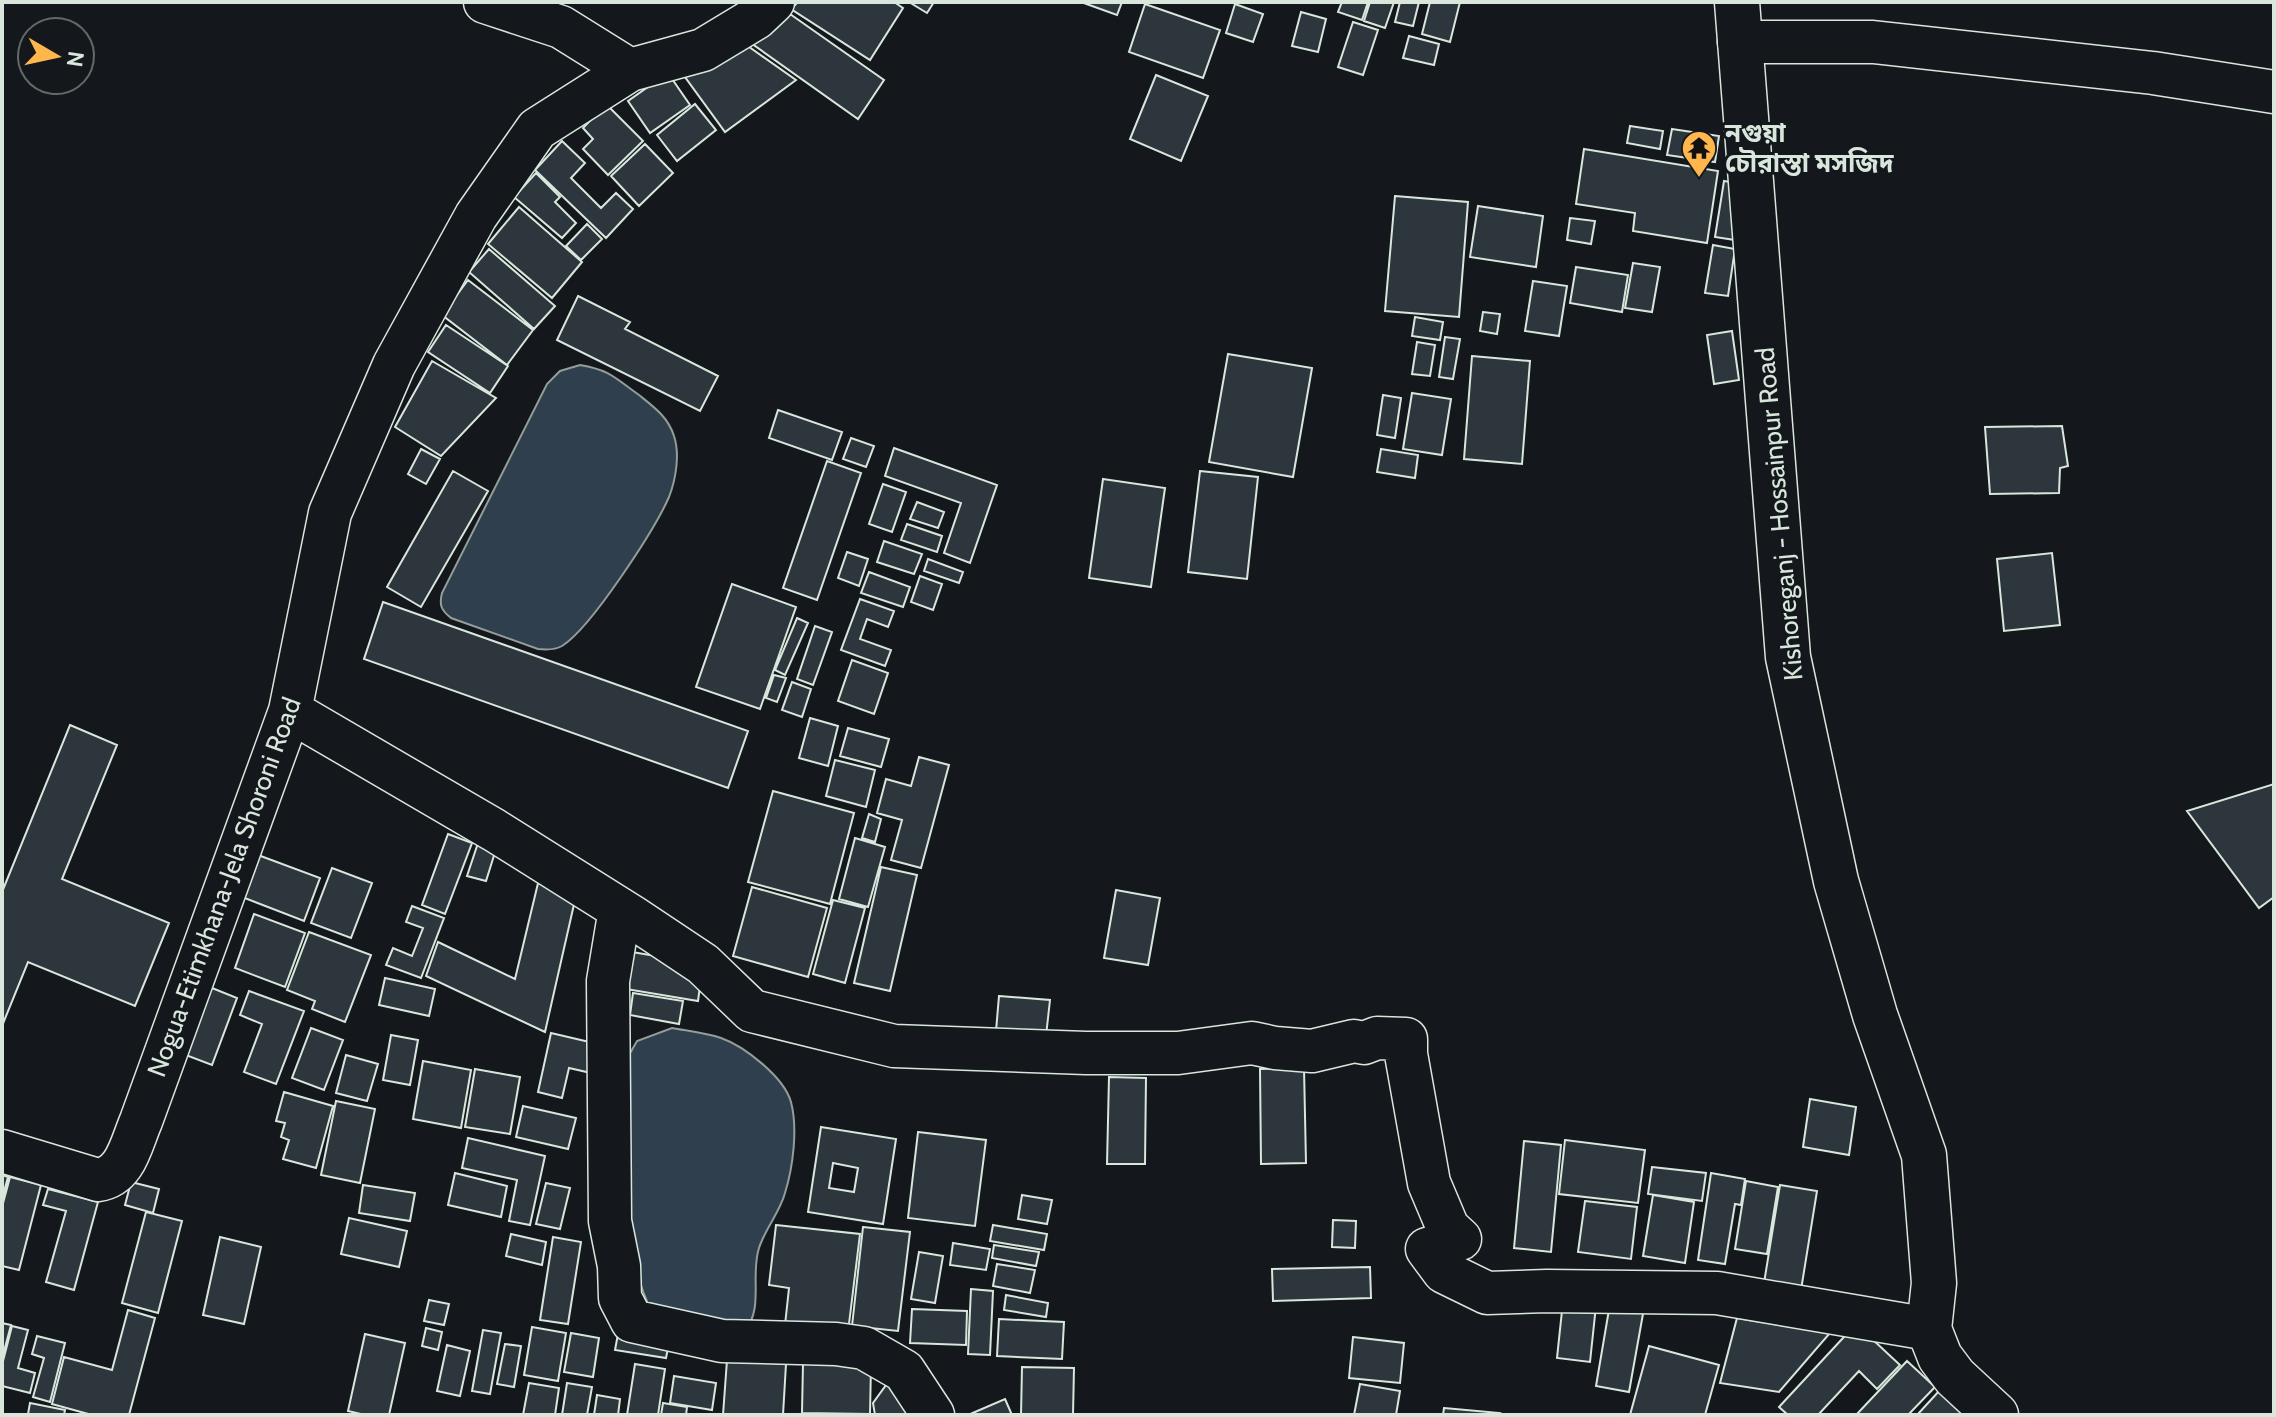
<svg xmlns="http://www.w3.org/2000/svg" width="2276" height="1417" font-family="Cabin,'Noto Sans Bengali',sans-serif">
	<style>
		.water { fill: #2f3f4d; stroke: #939e99; stroke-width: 2 }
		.building { fill: #2c363c; stroke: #d8e6dc; stroke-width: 2; fill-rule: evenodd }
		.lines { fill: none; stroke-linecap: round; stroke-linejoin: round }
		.minor-casing { stroke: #d8e6dc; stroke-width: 45 }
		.major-casing { stroke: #d8e6dc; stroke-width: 47 }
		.minor { stroke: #14181c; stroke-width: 42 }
		.major { stroke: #14181c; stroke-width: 44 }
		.labels { text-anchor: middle; stroke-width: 6; stroke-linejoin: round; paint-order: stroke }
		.poi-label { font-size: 26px; font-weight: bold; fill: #d8e6dc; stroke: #14181c; text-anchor: start }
		.street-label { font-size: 26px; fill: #d8e6dc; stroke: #14181c }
	</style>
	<rect width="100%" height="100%" fill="#14181c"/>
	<path class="water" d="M580,365c30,5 35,13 59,30 15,12 29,22 35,41 6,18 2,43 -5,61 -14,32 -78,131 -107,149 -7,4 -15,4 -24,3l-87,-31c-10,-8 -12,-13 -9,-25l105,-209 13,-13z
		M672,1028c16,3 34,5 49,10 23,8 63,39 70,64 7,27 2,65 -6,91 -5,19 -20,36 -26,55 -9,28 5,59 -14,83l-93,-19c-38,-75 -25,-175 -23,-257l8,-14z"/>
	<path class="building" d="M798,2h96l9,6 -33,52 -79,-51z
		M909,2h25l-7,11z
		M1081,2h41l-5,13z
		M1342,2h26l-6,18 -24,-8z
		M1370,2h24l-9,26 -21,-7z
		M1400,2h19l-6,24 -18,-4z
		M1430,2h30l-10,40 -28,-8z
		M1145,4l75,26 -17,48 -74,-26z
		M1235,4l28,10 -10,28 -27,-9z
		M1301,12l25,7 -8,33 -26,-6z
		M790,14l94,66 -26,39 -110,-78z
		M1353,22l25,8 -15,45 -25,-8z
		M1409,36l30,8 -5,21 -31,-7z
		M745,44l51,36 -71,52 -40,-55z
		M668,73l22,32 -40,28 -22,-32z
		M1156,75l52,21 -27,65 -51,-22z
		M606,104l37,37 -35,34 -25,-26 10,-10 -10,-11z
		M695,104l21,26 -39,31 -20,-26z
		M1630,126l33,5 -3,18 -33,-6z
		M1672,129l47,7 -4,26 -48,-7z
		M562,141l23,22 -14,15 30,30 15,-15 17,16 -27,29 -71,-68z
		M645,144l28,29 -34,33 -28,-30z
		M1584,149l134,22 -11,72 -74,-12 2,-18 -59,-9z
		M536,173l24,24 -5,5 21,21 -14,15 -48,-41z
		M1724,181l20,3 -9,56 -20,-3z
		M1395,196l73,6 -9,115 -74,-6z
		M1478,206l65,10 -7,51 -66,-10z
		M519,207l63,55 -30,36 -64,-54z
		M1570,218l25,3 -4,23 -24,-4z
		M587,224l15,15 -21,21 -15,-14z
		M1713,245l22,4 -7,47 -23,-3z
		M489,249l66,57 -21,23 -65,-57z
		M1633,263l27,4 -8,45 -27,-4z
		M1576,267l52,8 -6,37 -52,-9z
		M468,280l65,50 -26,35 -65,-50z
		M1533,281l34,5 -8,50 -34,-5z
		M578,296l52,26 -5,7 93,47 -18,35 -143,-71z
		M1483,312l17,2 -3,20 -17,-3z
		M1415,317l28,5 -3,18 -28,-4z
		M446,325l62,41 -18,27 -62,-41z
		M1732,331l7,49 -25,4 -7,-49z
		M1445,337l15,2 -7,40 -14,-2z
		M1417,342l18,3 -5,31 -18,-2z
		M1228,354l84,14 -19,109 -84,-15z
		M1472,356l58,5 -8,103 -58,-5z
		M432,361l64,37 -55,58 -46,-29z
		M1412,393l39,6 -9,56 -39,-6z
		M1383,395l18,3 -6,40 -18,-3z
		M778,410l64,22 -10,28 -63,-22z
		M2062,426l6,40 -8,2 -1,25 -69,1 -5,-67z
		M851,438l23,8 -8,21 -23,-8z
		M894,448l103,37 -27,78 -26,-10 17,-50 -76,-27z
		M421,449l19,10 -14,25 -18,-10z
		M1381,449l37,6 -3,23 -38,-6z
		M827,461l34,12 -44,127 -34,-12z
		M453,471l35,20 -67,116 -34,-20z
		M1200,471l58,6 -11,102 -59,-7z
		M1103,479l62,9 -14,99 -62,-9z
		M883,484l23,8 -14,40 -23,-8z
		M917,502l27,10 -6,16 -28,-9z
		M907,524l35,12 -5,16 -36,-12z
		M884,541l38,13 -8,20 -37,-12z
		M847,552l21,7 -9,27 -21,-8z
		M2052,553l8,72 -56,6 -7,-72z
		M928,559l35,13 -4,11 -35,-12z
		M869,572l41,15 -7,20 -42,-14z
		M920,576l22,8 -9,26 -22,-8z
		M732,584l64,23 -36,102 -64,-22z
		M860,599l34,12 -6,16 -21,-8 -7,20 31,11 -6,16 -44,-16z
		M383,602l365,129 -20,57 -364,-129z
		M797,618l11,5 -23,52 -10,-5z
		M815,626l17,6 -19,53 -16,-6z
		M852,660l36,13 -14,41 -36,-13z
		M774,675l12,3 -9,24 -11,-4z
		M792,682l19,7 -9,28 -20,-7z
		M810,718l28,8 -10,40 -29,-8z
		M70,725l47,20 -55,134 107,44 -34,83 -107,-44 -26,64v-134z
		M848,728l41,11 -8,28 -41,-11z
		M919,757l30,8 -28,103 -30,-8 11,-40 -25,-7 9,-34 25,7z
		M835,760l40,10 -9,37 -40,-11z
		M2274,784v113l-15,11 -72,-97z
		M773,791l81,22 -24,91 -82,-22z
		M869,814l12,5 -6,23 -13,-4z
		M448,834l24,9 -27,71 -23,-9z
		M855,838l30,9 -17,60 -29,-8z
		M479,840l18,6 -11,35 -19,-5z
		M258,855l62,23 -16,43 -62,-24z
		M881,867l36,8 -27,116 -36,-8z
		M332,868l40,15 -21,55 -40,-15z
		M539,879l36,21 -30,132 -119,-56 12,-34 77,37z
		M752,887l75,21 -19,69 -75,-21z
		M1116,890l44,8 -12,67 -44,-7z
		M833,900l32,8 -20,75 -32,-9z
		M412,906l32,12 -23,60 -35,-13 7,-17 19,8 11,-28 -17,-6z
		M254,914l51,19 -20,54 -50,-19z
		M309,932l62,23 -26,67 -33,-13 3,-8 -28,-11z
		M632,952l71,12 -5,37 -72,-12z
		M385,978l50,11 -6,27 -50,-11z
		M207,986l30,12 -25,67 -29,-11z
		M249,991l55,20 -28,73 -32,-12 18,-48 -22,-9z
		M633,993l50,8 -4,23 -49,-9z
		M999,996l51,4 -4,36 -50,-5z
		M311,1028l32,12 -19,50 -32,-12z
		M551,1033l47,11 -7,29 -22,-5 -7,30 -24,-6z
		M391,1035l27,5 -8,45 -27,-5z
		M346,1055l32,9 -11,37 -31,-8z
		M423,1061l48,9 -10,58 -48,-9z
		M1304,1068l2,95 -45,1 -1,-95z
		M475,1069l45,8 -10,57 -45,-7z
		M1109,1077l37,1 -1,86h-38z
		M284,1092l49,14 -17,62 -33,-9 6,-19 -8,-3 4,-14 -9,-2z
		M1810,1099l46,8 -7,48 -46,-8z
		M336,1101l39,8 -15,74 -39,-8z
		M523,1106l53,12 -8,31 -52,-12z
		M821,1127l75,12 -13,85 -75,-12zM833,1163l25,5 -4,24 -25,-4z
		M918,1132l68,8 -11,86 -67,-8z
		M468,1138l77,18 -15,69 -21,-4 8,-41 -55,-12z
		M1565,1140l80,10 -7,53 -79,-9z
		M1524,1141l37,4 -10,107 -37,-4z
		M1652,1167l54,6 -4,28 -54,-7z
		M455,1173l52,13 -6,31 -53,-12z
		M1711,1173l34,6 -4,26 -6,-1 -10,60 -27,-4z
		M2,1175l6,2 -6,22z
		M10,1177l31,8 -22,85 -17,-4v-59z
		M1746,1181l32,6 -11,67 -32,-5z
		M131,1182l28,7 -6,24 -28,-8z
		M546,1183l24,5 -10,41 -24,-5z
		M363,1185l52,8 -5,28 -51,-8z
		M1780,1185l37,6 -16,99 -37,-7z
		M48,1189l50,13 -24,88 -28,-8 20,-71 -23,-6z
		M1022,1195l30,5 -5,24 -29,-5z
		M1653,1195l41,7 -9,61 -42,-7z
		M1585,1201l52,6 -6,52 -53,-7z
		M146,1212l36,9 -24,92 -36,-10z
		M349,1218l58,13 -8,36 -58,-13z
		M1333,1220l23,1 -1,27 -23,-1z
		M776,1225l84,9 -12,98 -63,-7 4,-37 -20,-3z
		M993,1225l54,9 -3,16 -54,-9z
		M863,1227l47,5 -12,99 -46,-5z
		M511,1234l35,8 -4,23 -36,-9z
		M220,1237l41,10 -17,77 -41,-9z
		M553,1237l28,5 -13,82 -28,-4z
		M953,1243l37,6 -4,21 -36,-5z
		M994,1245l45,7 -3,14 -44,-8z
		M919,1252l24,4 -8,47 -24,-4z
		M997,1264l38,6 -5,23 -37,-7z
		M1370,1267l1,31 -98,3 -1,-32z
		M971,1289l22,2 -3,64 -22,-1z
		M1564,1292l33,4 -7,66 -33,-4z
		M1612,1292l34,5 -17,95 -33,-6z
		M1006,1295l42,8 -2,14 -42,-7z
		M429,1300l20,4 -5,21 -20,-4z
		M912,1309l55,2 -1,34 -56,-2z
		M128,1310l27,8 -26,97h-37l-40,-11 12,-47 48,13z
		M1737,1318l93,15 -51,59 -59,-9z
		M999,1319l65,3 -2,37 -65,-3z
		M2,1323l9,2 -9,34z
		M1856,1324l44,41 -23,24 -18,-18 -41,44h-30l-9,-8z
		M12,1326l16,4 -10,38 17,5 -5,20 -28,-7v-21z
		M532,1327l34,6 -8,48 -34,-6z
		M426,1328l16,4 -4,18 -16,-4z
		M483,1330l18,3 -11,61 -18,-3z
		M571,1333l28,5 -6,39 -29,-5z
		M365,1334l40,9 -16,72h-24l-17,-4z
		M618,1334l51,9 -3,15 -51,-8z
		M37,1336l28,7 -15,59 -17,-5 11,-39 -12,-4z
		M1353,1337l51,6 -4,40 -51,-5z
		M505,1344l16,2 -7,41 -17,-3z
		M447,1345l23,6 -10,45 -23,-5z
		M1649,1346l70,19 -14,50h-75z
		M727,1360l59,4 -3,51h-60z
		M1907,1361l28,26 -27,28h-52z
		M803,1363l68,2 -1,49 -68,-1z
		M635,1364l30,5 -7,46h-31z
		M1022,1367l52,1 -1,47h-52z
		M674,1376l42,7 -4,27 -42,-7z
		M889,1381l22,34h-36l-2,-12z
		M529,1383l30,5 -4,27h-32z
		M567,1383l25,4 -5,28h-25z
		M1360,1384l40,7 -4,24h-42z
		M1940,1390l25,25h-48z
		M597,1395l23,4 -2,16h-24z
		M1005,1399l7,16h-44z
		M30,1403l35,7 -1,5 -36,-1z
		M663,1403l24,4 -1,8h-25z
		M1444,1408l56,5 -1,2h-56z"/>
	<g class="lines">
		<g class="minor-casing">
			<path id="minor" d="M485,2l76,25 69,43
				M1739,42h134l280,31 121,19
				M290,711l204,119 137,86 72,48 49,47 142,35 192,7h92l74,-10 23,5 37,3 42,-10 10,2 13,-5 29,1v15l23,129 19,45 12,11 -33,10 17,23 43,21 60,-2 170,2 212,36
				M620,909l-12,72 2,240 9,45 1,32 12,23 90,20 114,3 28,4 40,23 29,44
				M2,1151l96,29c28,-4 33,-36 43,-59l149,-410 40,-198 64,-148 82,-149 61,-87 93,-59 73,-20 53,-32 17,-16"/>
		</g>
		<g class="major-casing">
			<path id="major" d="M1737,2l51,655 48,224 39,134 49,140 10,128 -5,46 11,28 15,20 41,38"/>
		</g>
		<use href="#minor" class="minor"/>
		<use href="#major" class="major"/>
	</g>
	<defs>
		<g id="temple-pin" transform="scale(1.8)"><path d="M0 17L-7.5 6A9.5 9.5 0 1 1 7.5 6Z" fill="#ffb74d" stroke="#14181c"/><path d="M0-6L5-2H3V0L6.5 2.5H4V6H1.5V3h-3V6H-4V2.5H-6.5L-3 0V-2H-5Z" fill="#111"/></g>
	</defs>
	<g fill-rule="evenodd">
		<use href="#temple-pin" x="1699" y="148"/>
	</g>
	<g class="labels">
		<g class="poi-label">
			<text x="1725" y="142">নগুয়া<tspan x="1725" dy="30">চৌরাস্তা মসজিদ</tspan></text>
		</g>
		<g class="street-label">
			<text transform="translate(1779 514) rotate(-95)" y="9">Kishoreganj - Hossainpur Road</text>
			<text transform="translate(224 887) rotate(-70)" y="9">Nogua-Etimkhana-Jela Shoroni Road</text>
		</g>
	</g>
	<rect width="2276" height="1417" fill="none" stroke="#d8e6dc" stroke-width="8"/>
	<g transform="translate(56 56) rotate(99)"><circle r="38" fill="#14181c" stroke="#626a69" stroke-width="2"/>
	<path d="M0-6L14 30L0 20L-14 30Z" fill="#ffb74d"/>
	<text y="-12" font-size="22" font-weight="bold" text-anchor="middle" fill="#d8e6dc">N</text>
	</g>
</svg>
